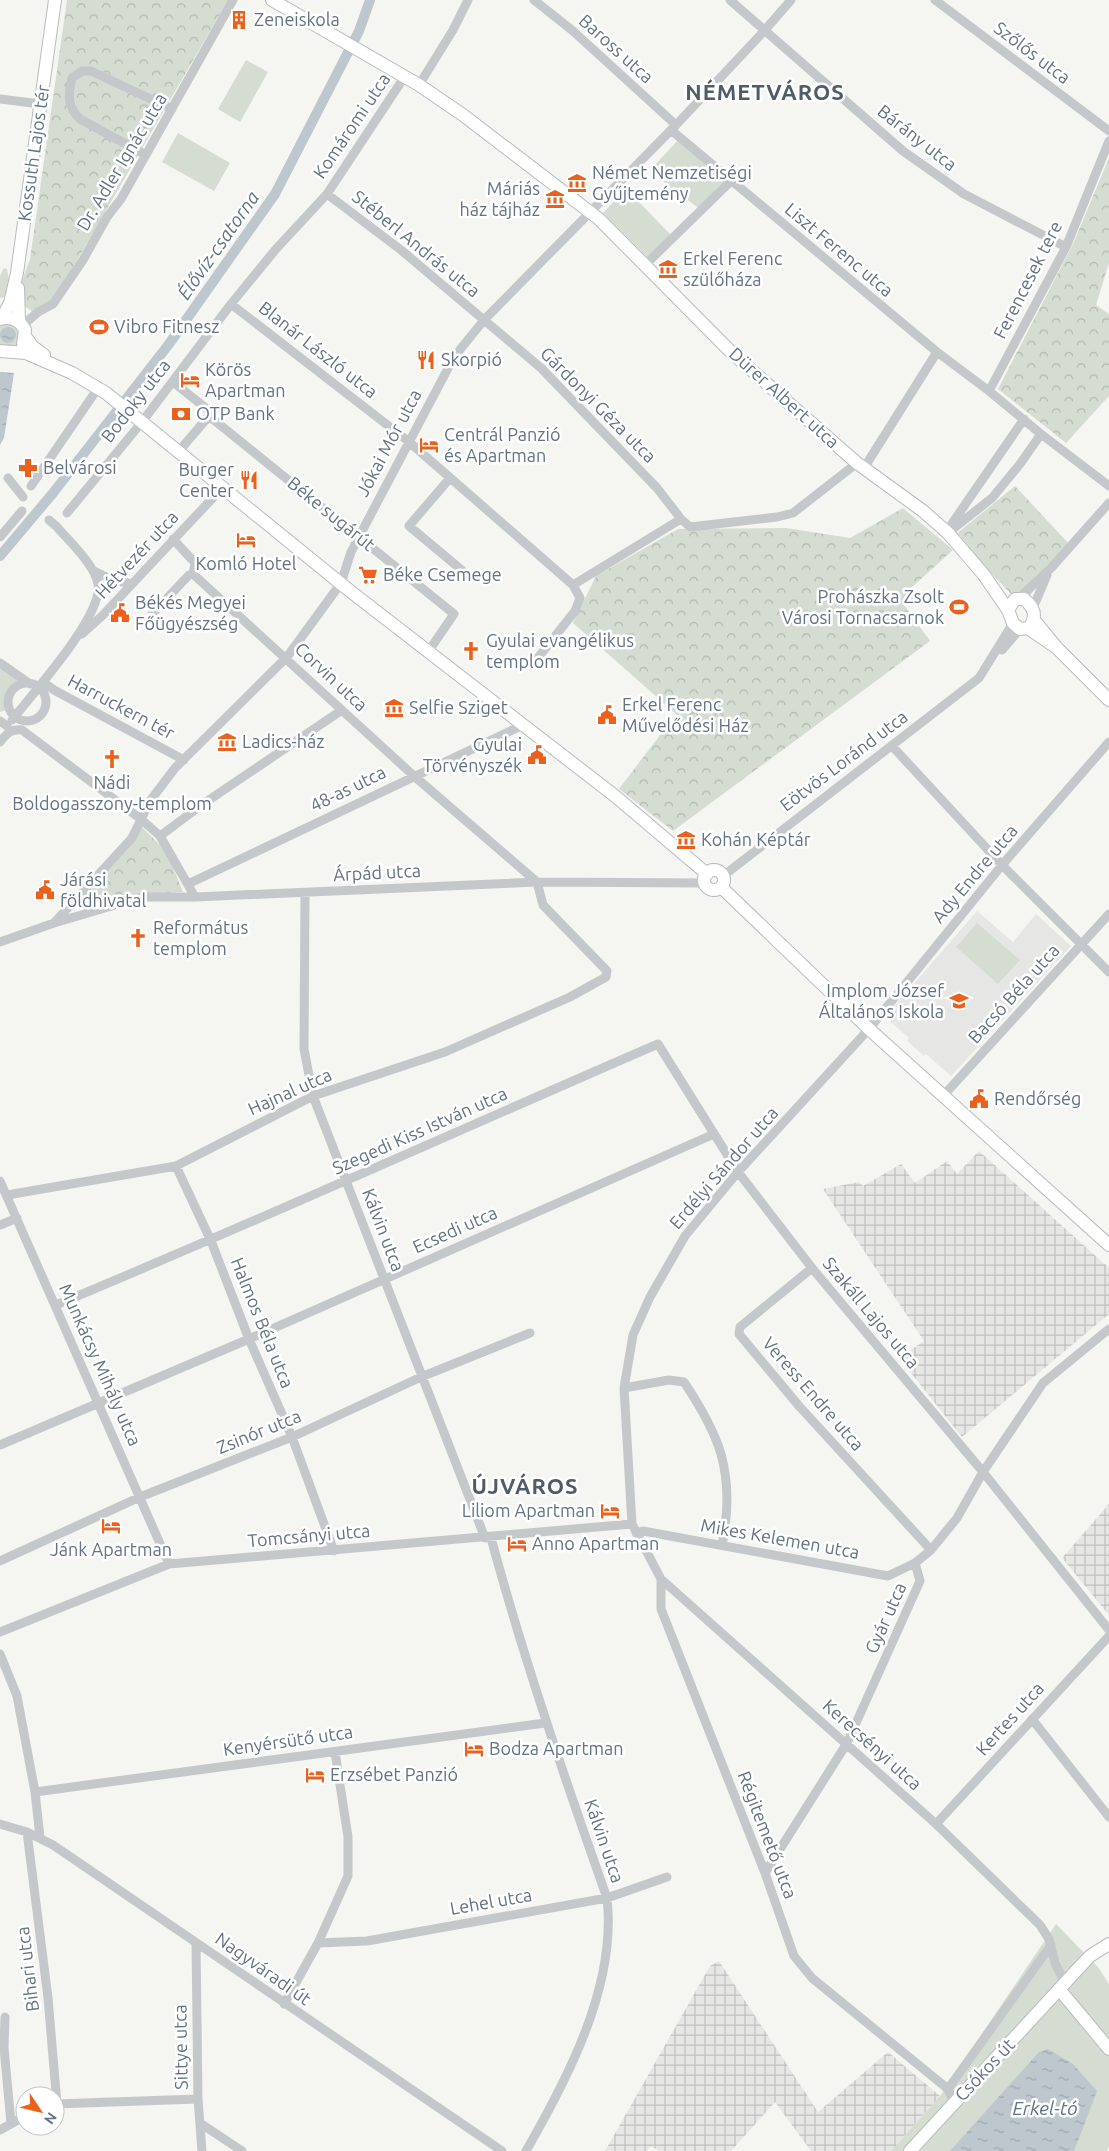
<svg xmlns="http://www.w3.org/2000/svg" width="1109" height="2151" font-family="Ubuntu,sans-serif">
	<style>
		.built { fill: #e6e7e5 }
		.industrial { fill: url(#industrial-grid) }
		.green { fill: #d5ddd2 }
		.forest { fill: url(#forest-crowns) }
		.water { fill: url(#water-ripples) }
		.lines { fill: none; stroke-linecap: round; stroke-linejoin: round }
		.canal { stroke: #bdc7cd; stroke-width: 10 }
		.secondary-casing { stroke: #b7bbc0; stroke-width: 14 }
		.street { stroke: #c5c8cb; stroke-width: 9 }
		.secondary { stroke: #fff; stroke-width: 12 }
		.labels { text-anchor: middle; stroke-width: 5; stroke-linejoin: round; paint-order: stroke }
		.poi-label { font-size: 18px; fill: #637284; stroke: #fff; text-anchor: start }
		.street-label { font-size: 18px; fill: #637284; stroke: #fff }
		.water-label { font-size: 19px; font-style: italic; fill: #5f7481; stroke: #fff }
		.district-label { font-size: 22px; font-weight: bold; letter-spacing: 1px; fill: #515c69; stroke: #fff }
	</style>
	<defs>
		<pattern id="industrial-grid" width="8" height="8" patternUnits="userSpaceOnUse" patternTransform="scale(1.25)"><rect width="8" height="8" fill="#e6e7e5"/><path d="M0 4h8M4 0v8" fill="none" stroke="#bec0bf"/></pattern>
		<pattern id="forest-crowns" width="20" height="18" patternUnits="userSpaceOnUse" patternTransform="scale(1.25)"><rect width="20" height="18" fill="#d5ddd2"/><path d="M2 6a3 3 0 1 1 6 0M12 15a3 3 0 1 1 6 0" fill="none" stroke="#b0b8b0"/></pattern>
		<pattern id="water-ripples" width="26" height="14" patternUnits="userSpaceOnUse" patternTransform="scale(1.25)"><rect width="26" height="14" fill="#bdc7cd"/><path d="M2 4q2-2 4 0t4 0M15 11q2-2 4 0t4 0" fill="none" stroke="#9da6ac"/></pattern>
	</defs>
	<rect width="100%" height="100%" fill="#f5f5f1"/>
	<path class="built" d="M977,911l36,31 23,-28 35,32 -120,130 -25,-22 -2,2 -17,-15 2,-3 -24,-21z"/>
	<path class="industrial" d="M979,1151l130,117v46l-147,123 -63,-79 25,-17 -101,-152 36,-7 4,4 38,-22 14,19 32,-22 10,13z
		M1109,1504v111l-47,-57z
		M719,1961l99,151 70,-60 52,44 -49,55h-80l-36,-49 -44,49h-72l-8,-5 -4,5h-42l105,-185z"/>
	<path class="green" d="M246,60l22,12 -28,50 -22,-13z
		M178,133l52,30 -16,28 -52,-29z
		M680,138l51,43 -30,29 -45,-34 -3,-9z
		M626,189l45,46 -24,22 -44,-44z
		M4,268l3,1 2,11 -3,17 -6,1v-22z
		M6,322l12,5 1,14 -5,6 -14,-1v-22z
		M0,663l24,21c-12,3 -17,12 -15,25l-9,3z
		M977,923l43,37 -22,24 -42,-37z
		M1056,1924l42,43 11,17v162l-2,5h-216l49,-55z"/>
	<path class="forest" d="M67,0h161l-175,302 -19,11 -12,-9v-23l8,-22z
		M1109,158v105l-13,42 13,9v82l-43,47 -68,-54 75,-145z
		M1015,486l55,59 -43,54 -14,-3 -58,-61z
		M903,508l50,42 -42,38 7,8 -14,9 26,36 -257,190 -54,-42 57,-75 -103,-91 23,-47 82,-47 108,-1 64,10z
		M142,827l25,25 16,40 -37,2 -57,10 -6,-8 44,-46z"/>
	<path class="water" d="M0 335a8 8 0 1 1 16 0a8 8 0 1 1-16 0Z
		M0,372l14,1 -10,65 -4,7z
		M1048,2049l25,15 24,27 -23,60h-124l89,-99z"/>
	<g class="lines">
		<path class="canal" d="M0,556l53,-63 116,-149 106,-150 84,-163 11,-31"/>
		<g class="secondary-casing">
			<path id="secondary" d="M272,0l147,85 44,30 136,104 131,132 63,56 64,56 66,48 25,22 36,42 24,35 5,13 7,6 8,-1 29,20
				M18,288l1,33
				M2,318l8,-15 7,-30 38,-273
				M0,319c11,-3 20,1 25,11l-2,14
				M25,336l7,10 12,9
				M0,351l26,2 46,20 34,20 244,198 265,205 92,78
				M1008,610l7,-11h9c10,8 13,17 6,28
				M1034,620l23,28 52,52
				M704 880a10 10 0 1 1 20 0a10 10 0 1 1-20 0Z
				M721,887l148,142 240,216
				M1059,1989l50,60
				M910,2151l165,-179 15,-16 19,-12"/>
		</g>
		<path class="street" d="M534,0l39,31 103,94
			M730,0l173,151 61,43 102,53
			M935,0l174,131
			M419,85l34,-55 15,-30
			M0,99l40,5
			M671,130l266,222 52,39 52,43 68,52
			M146,155l-66,-36c-13,-12 -12,-24 -8,-41l10,-7h9l81,38
			M327,194l74,56 140,118 116,120 24,31
			M644,266l87,-85
			M231,304l177,137 165,144
			M22,326l16,-14 15,-8 30,-44 24,-43 14,-18 112,-199
			M173,382l39,31 -3,3
			M989,391l77,-144 43,-106
			M179,451l30,-35 245,198 -26,38
			M864,468l73,-116
			M8,478l15,19
			M450,478l-41,48 55,46
			M31,486l67,-98
			M67,513l75,-91 89,-118 45,-55 51,-55 78,-118
			M949,532l43,-34 28,-34 21,-30
			M948,533l3,-8 73,-106
			M0,537l22,-26
			M173,539l22,24 -2,11
			M94,571l19,9 19,4
			M1019,598l33,-31 57,-64
			M1033,608l14,-33
			M82,634l21,-19 120,-128
			M1002,650l18,-21
			M537,659l38,-48 5,-13 -7,-13 108,-66 9,8 87,-10 16,-4 64,-50
			M0,663l30,21
			M43,682l11,8 130,70
			M8 702a19 19 0 1 1 38 0a19 19 0 1 1-38 0Z
			M12,720c20,-26 92,-105 86,-136 -3,-19 -29,-43 -42,-58l-7,-6
			M0,721l7,5
			M0,742c7,-9 11,-13 22,-12l120,90 18,16 35,61
			M892,746l110,119 107,107
			M160,836l43,-32 139,-94
			M723,876l256,-198 34,-55
			M188,884l335,-159
			M305,893l-1,156 9,47 172,442
			M54,923l78,-85 18,-37 25,-33 112,-111 54,-74 10,-31 103,-195 30,-37 192,-195 89,-95 26,-30
			M0,942l54,-19 88,-26h53l342,-15 168,1
			M943,1096l166,-182
			M176,1166l35,75 38,98 43,98 42,114
			M0,1181l169,383
			M7,1195l169,-29 137,-70 132,-44 125,-55 36,-20 1,-6 -64,-66 -6,-23 -123,-106 -221,-202 -4,1 -37,39
			M0,1225l17,-7
			M812,1268l-72,59 -1,7 60,72 132,144
			M56,1305c202,-84 401,-174 602,-261l80,128 74,96 171,204 126,158
			M624,1388l45,-8 15,2c14,21 30,48 37,72 8,29 7,62 1,91
			M0,1445l249,-106 465,-205
			M636,1533l7,-2 245,45 27,-13 16,-13 26,-32 26,-46 60,-89 66,-54
			M491,1538c33,122 74,241 116,360 10,87 -39,180 -81,253
			M0,1561l140,-64 152,-60 129,-60 109,-44
			M661,1579l275,245 104,101 9,14 6,24 10,20
			M0,1632l169,-68 463,-40
			M0,1654l17,42 18,96 5,45
			M1032,1719l77,98
			M35,1792l510,-69
			M0,1824l27,8 26,13 449,306
			M936,1824l173,-188
			M27,1832l21,166 9,106
			M765,1873l82,-130 73,-162 -5,-18
			M196,1943l2,156 4,52
			M318,1943l49,-2 240,-43 60,-21
			M284,2004l34,-61 30,-67v-39l-13,-85
			M5,2017l-1,31 7,75
			M948,2089l103,-144
			M954,2103l-6,-14 -136,-111 -18,-22 -29,-83 -104,-264v-30l-29,-55 -8,-136 9,-53 17,-38 35,-61 53,-64 131,-143 133,-164 107,-123
			M55,2104l143,-5
			M200,2123l42,28
			M0,2130l25,-14"/>
		<use href="#secondary" class="secondary"/>
	</g>
	<defs>
		<g id="building-bare" transform="scale(1.5)"><path d="M-4-6H4V6H1V3H-1V6H-4ZM-2.5-4.3h1.7v1.8h-1.7ZM.8-4.3h1.7v1.8H.8ZM-2.5-1h1.7V.8h-1.7ZM.8-1h1.7V.8H.8Z" fill="#eb611c" stroke="#fff" stroke-width="2.5" paint-order="stroke"/></g>
		<g id="museum-bare" transform="scale(1.5)"><path d="M0-6L6-3V-2H-6V-3ZM-5-1h2V3h-2ZM-1-1h2V3h-2ZM3-1h2V3H3ZM-6 4H6V6H-6Z" fill="#eb611c" stroke="#fff" stroke-width="2.5" paint-order="stroke"/></g>
		<g id="stadium-bare" transform="scale(1.5)"><path d="M0-5a6.5 5 0 1 0 0 10a6.5 5 0 1 0 0-10ZM-3.5-1.8h7v3.6h-7Z" fill="#eb611c" stroke="#fff" stroke-width="2.5" paint-order="stroke"/></g>
		<g id="restaurant-bare" transform="scale(1.5)"><path d="M-5-6h1v4h1v-4h1v4h1v-4h1v5L-1.5 .5V6h-2V.5L-5-1ZM5-6V6H3V1.5H1.5Q1.5-4 5-6Z" fill="#eb611c" stroke="#fff" stroke-width="2.5" paint-order="stroke"/></g>
		<g id="hotel-bare" transform="scale(1.5)"><path d="M-6-4.5h1.5V1H6V5H4.5V3h-9V5H-6ZM-4 0a1.8 1.8 0 1 1 3.6 0ZM.5 0V-2.5h3Q6-2.5 6 0Z" fill="#eb611c" stroke="#fff" stroke-width="2.5" paint-order="stroke"/></g>
		<g id="bank-bare" transform="scale(1.5)"><path d="M-6-4H6V4H-6ZM0-2.3a2.3 2.3 0 1 0 0 4.6a2.3 2.3 0 1 0 0-4.6Z" fill="#eb611c" stroke="#fff" stroke-width="2.5" paint-order="stroke"/></g>
		<g id="pharmacy-bare" transform="scale(1.5)"><path d="M-2-6h4v4h4v4h-4v4h-4v-4h-4v-4h4Z" fill="#eb611c" stroke="#fff" stroke-width="2.5" paint-order="stroke"/></g>
		<g id="supermarket-bare" transform="scale(1.5)"><path d="M-6-5.5h2.5l.6 2H6L4.5 2H-2.5L-4.4-4H-6ZM-1.5 3.2a1.3 1.3 0 1 0 .1 0ZM3 3.2a1.3 1.3 0 1 0 .1 0Z" fill="#eb611c" stroke="#fff" stroke-width="2.5" paint-order="stroke"/></g>
		<g id="civic-bare" transform="scale(1.5)"><path d="M-.6-6.5H3V-4.5H.6V-3L4-1V1h2V6H-6V1h2V-1L-.6-3ZM-1.2 2.5V6h2.4V2.5Z" fill="#eb611c" stroke="#fff" stroke-width="2.5" paint-order="stroke"/></g>
		<g id="church-bare" transform="scale(1.5)"><path d="M-1.2-6h2.4v3.5h3.3v2.4h-3.3V6h-2.4V-.1h-3.3v-2.4h3.3Z" fill="#eb611c" stroke="#fff" stroke-width="2.5" paint-order="stroke"/></g>
		<g id="school-bare" transform="scale(1.5)"><path d="M0-5L7-2L0 1L-7-2ZM-4 1L0 2.5L4 1V4Q0 6-4 4Z" fill="#eb611c" stroke="#fff" stroke-width="2.5" paint-order="stroke"/></g>
	</defs>
	<g fill-rule="evenodd">
		<use href="#building-bare" x="239" y="20"/>
		<use href="#museum-bare" x="577" y="183"/>
		<use href="#museum-bare" x="555" y="199"/>
		<use href="#museum-bare" x="668" y="269"/>
		<use href="#stadium-bare" x="99" y="327"/>
		<use href="#restaurant-bare" x="426" y="360"/>
		<use href="#hotel-bare" x="190" y="380"/>
		<use href="#bank-bare" x="181" y="414"/>
		<use href="#hotel-bare" x="429" y="445"/>
		<use href="#pharmacy-bare" x="28" y="468"/>
		<use href="#restaurant-bare" x="249" y="480"/>
		<use href="#hotel-bare" x="246" y="540"/>
		<use href="#supermarket-bare" x="368" y="575"/>
		<use href="#stadium-bare" x="959" y="607"/>
		<use href="#civic-bare" x="120" y="613"/>
		<use href="#church-bare" x="471" y="651"/>
		<use href="#museum-bare" x="394" y="708"/>
		<use href="#civic-bare" x="607" y="715"/>
		<use href="#museum-bare" x="227" y="742"/>
		<use href="#civic-bare" x="537" y="755"/>
		<use href="#church-bare" x="112" y="759"/>
		<use href="#museum-bare" x="686" y="840"/>
		<use href="#civic-bare" x="45" y="890"/>
		<use href="#church-bare" x="138" y="938"/>
		<use href="#school-bare" x="959" y="1001"/>
		<use href="#civic-bare" x="979" y="1099"/>
		<use href="#hotel-bare" x="610" y="1511"/>
		<use href="#hotel-bare" x="111" y="1526"/>
		<use href="#hotel-bare" x="517" y="1544"/>
		<use href="#hotel-bare" x="474" y="1749"/>
		<use href="#hotel-bare" x="315" y="1775"/>
	</g>
	<g class="labels">
		<g class="poi-label">
			<text x="254" y="26">Zeneiskola</text>
			<text x="592" y="179">Német Nemzetiségi<tspan x="592" dy="21">Gyűjtemény</tspan></text>
			<text x="540" y="195" text-anchor="end">Máriás<tspan x="540" dy="21">ház tájház</tspan></text>
			<text x="683" y="265">Erkel Ferenc<tspan x="683" dy="21">szülőháza</tspan></text>
			<text x="114" y="333">Vibro Fitnesz</text>
			<text x="441" y="366">Skorpió</text>
			<text x="205" y="376">Körös<tspan x="205" dy="21">Apartman</tspan></text>
			<text x="196" y="420">OTP Bank</text>
			<text x="444" y="441">Centrál Panzió<tspan x="444" dy="21">és Apartman</tspan></text>
			<text x="43" y="474">Belvárosi</text>
			<text x="234" y="476" text-anchor="end">Burger<tspan x="234" dy="21">Center</tspan></text>
			<text x="246" y="570" text-anchor="middle">Komló Hotel</text>
			<text x="383" y="581">Béke Csemege</text>
			<text x="944" y="603" text-anchor="end">Prohászka Zsolt<tspan x="944" dy="21">Városi Tornacsarnok</tspan></text>
			<text x="135" y="609">Békés Megyei<tspan x="135" dy="21">Főügyészség</tspan></text>
			<text x="486" y="647">Gyulai evangélikus<tspan x="486" dy="21">templom</tspan></text>
			<text x="622" y="711">Erkel Ferenc<tspan x="622" dy="21">Művelődési Ház</tspan></text>
			<text x="409" y="714">Selfie Sziget</text>
			<text x="242" y="748">Ladics-ház</text>
			<text x="522" y="751" text-anchor="end">Gyulai<tspan x="522" dy="21">Törvényszék</tspan></text>
			<text x="112" y="789" text-anchor="middle">Nádi<tspan x="112" dy="21">Boldogasszony-templom</tspan></text>
			<text x="701" y="846">Kohán Képtár</text>
			<text x="60" y="886">Járási<tspan x="60" dy="21">földhivatal</tspan></text>
			<text x="153" y="934">Református<tspan x="153" dy="21">templom</tspan></text>
			<text x="944" y="997" text-anchor="end">Implom József<tspan x="944" dy="21">Általános Iskola</tspan></text>
			<text x="994" y="1105">Rendőrség</text>
			<text x="595" y="1517" text-anchor="end">Liliom Apartman</text>
			<text x="532" y="1550">Anno Apartman</text>
			<text x="111" y="1556" text-anchor="middle">Jánk Apartman</text>
			<text x="489" y="1755">Bodza Apartman</text>
			<text x="330" y="1781">Erzsébet Panzió</text>
		</g>
		<g class="street-label">
			<text transform="translate(616 49) rotate(42)" y="6">Baross utca</text>
			<text transform="translate(1032 53) rotate(37)" y="6">Szőlős utca</text>
			<text transform="translate(352 126) rotate(-56)" y="6">Komáromi utca</text>
			<text transform="translate(917 138) rotate(38)" y="6">Bárány utca</text>
			<text transform="translate(34 153) rotate(-82)" y="6">Kossuth Lajos tér</text>
			<text transform="translate(122 162) rotate(-59)" y="6">Dr. Adler Ignác utca</text>
			<text transform="translate(416 244) rotate(39)" y="6">Stéberl András utca</text>
			<text transform="translate(839 250) rotate(40)" y="6">Liszt Ferenc utca</text>
			<text transform="translate(1028 280) rotate(-63)" y="6">Ferencesek tere</text>
			<text transform="translate(318 350) rotate(38)" y="6">Blanár László utca</text>
			<text transform="translate(784 398) rotate(42)" y="6">Dürer Albert utca</text>
			<text transform="translate(136 401) rotate(-52)" y="6">Bodoky utca</text>
			<text transform="translate(598 405) rotate(45)" y="6">Gárdonyi Géza utca</text>
			<text transform="translate(389 443) rotate(-62)" y="6">Jókai Mór utca</text>
			<text transform="translate(331 514) rotate(39)" y="6">Béke sugárút</text>
			<text transform="translate(137 555) rotate(-47)" y="6">Hétvezér utca</text>
			<text transform="translate(331 677) rotate(43)" y="6">Corvin utca</text>
			<text transform="translate(121 707) rotate(28)" y="6">Harruckern tér</text>
			<text transform="translate(844 761) rotate(-37)" y="6">Eötvös Loránd utca</text>
			<text transform="translate(348 789) rotate(-26)" y="6">48-as utca</text>
			<text transform="translate(377 873) rotate(-3)" y="6">Árpád utca</text>
			<text transform="translate(975 874) rotate(-50)" y="6">Ady Endre utca</text>
			<text transform="translate(1014 994) rotate(-48)" y="6">Bacsó Béla utca</text>
			<text transform="translate(290 1092) rotate(-24)" y="6">Hajnal utca</text>
			<text transform="translate(420 1131) rotate(-24)" y="6">Szegedi Kiss István utca</text>
			<text transform="translate(724 1168) rotate(-49)" y="6">Erdélyi Sándor utca</text>
			<text transform="translate(383 1230) rotate(69)" y="6">Kálvin utca</text>
			<text transform="translate(455 1230) rotate(-24)" y="6">Ecsedi utca</text>
			<text transform="translate(871 1313) rotate(50)" y="6">Szakáll Lajos utca</text>
			<text transform="translate(262 1323) rotate(68)" y="6">Halmos Béla utca</text>
			<text transform="translate(100 1365) rotate(66)" y="6">Munkácsy Mihály utca</text>
			<text transform="translate(813 1394) rotate(49)" y="6">Veress Endre utca</text>
			<text transform="translate(259 1432) rotate(-22)" y="6">Zsinór utca</text>
			<text transform="translate(309 1536) rotate(-5)" y="6">Tomcsányi utca</text>
			<text transform="translate(780 1539) rotate(10)" y="6">Mikes Kelemen utca</text>
			<text transform="translate(886 1618) rotate(-66)" y="6">Gyár utca</text>
			<text transform="translate(1010 1719) rotate(-48)" y="6">Kertes utca</text>
			<text transform="translate(288 1741) rotate(-8)" y="6">Kenyérsütő utca</text>
			<text transform="translate(872 1745) rotate(42)" y="6">Kerecsényi utca</text>
			<text transform="translate(767 1835) rotate(69)" y="6">Régitemető utca</text>
			<text transform="translate(604 1841) rotate(71)" y="6">Kálvin utca</text>
			<text transform="translate(491 1902) rotate(-10)" y="6">Lehel utca</text>
			<text transform="translate(28 1969) rotate(-97)" y="6">Bihari utca</text>
			<text transform="translate(263 1969) rotate(35)" y="6">Nagyváradi út</text>
			<text transform="translate(181 2047) rotate(-91)" y="6">Sittye utca</text>
			<text transform="translate(985 2070) rotate(-47)" y="6">Csókos út</text>
		</g>
		<g class="water-label">
			<text transform="translate(218 245) rotate(-55)" y="7">Élővíz-csatorna</text>
			<text x="1045" y="2115">Erkel-tó</text>
		</g>
		<g class="district-label">
			<text x="765" y="100">NÉMETVÁROS</text>
			<text x="525" y="1494">ÚJVÁROS</text>
		</g>
	</g>
	<g transform="translate(40 2111) rotate(125)"><circle r="24" fill="#ffffff" stroke="#c1c7ce"/>
	<path d="M0-4L9 19L0 12L-9 19Z" fill="#eb611c"/>
	<text y="-8" font-size="14" font-weight="bold" text-anchor="middle" fill="#637284">N</text>
	</g>
</svg>
